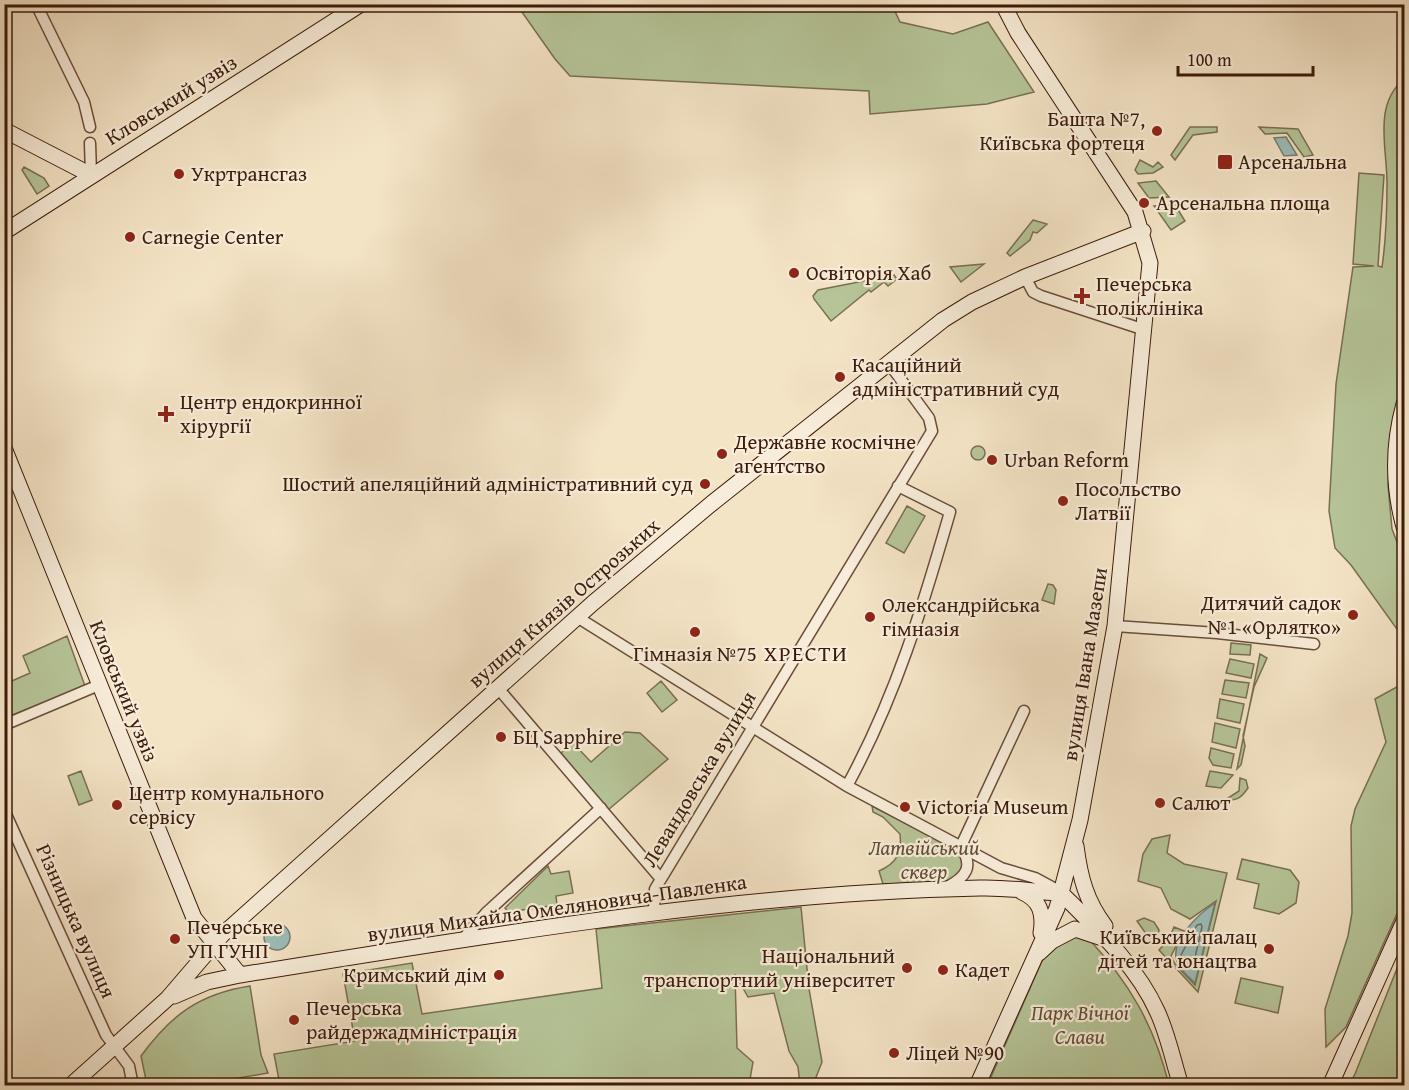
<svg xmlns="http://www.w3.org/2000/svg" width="1409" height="1090" font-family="'Gentium Book Plus',serif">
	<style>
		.green { fill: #b6c598; stroke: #797052; stroke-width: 1.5 }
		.water { fill: #9cbeba; stroke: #767d74; stroke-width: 1.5 }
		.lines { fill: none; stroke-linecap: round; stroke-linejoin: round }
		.shore { stroke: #6c6c62; stroke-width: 1.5 }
		.street-casing { stroke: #6a4d3a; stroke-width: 13 }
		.secondary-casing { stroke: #3c1b0b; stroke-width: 17 }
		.street { stroke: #f8edda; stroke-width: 10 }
		.secondary { stroke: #f8edda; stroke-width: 15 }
		.poi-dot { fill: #8f2418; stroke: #f8edda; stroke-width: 2 }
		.labels { text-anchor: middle; stroke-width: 4.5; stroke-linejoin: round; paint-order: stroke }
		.street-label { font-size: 21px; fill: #3c1b0b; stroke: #f8edda }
		.poi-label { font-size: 21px; fill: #3c1b0b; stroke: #f8edda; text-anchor: start }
		.park-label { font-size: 21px; font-style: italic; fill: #614e35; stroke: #f8edda }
		.neighbourhood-label { font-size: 22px; letter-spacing: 1.5px; fill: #3c1b0b; stroke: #f8edda }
	</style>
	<rect width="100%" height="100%" fill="#f4e4c6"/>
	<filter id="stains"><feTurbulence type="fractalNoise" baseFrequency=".00333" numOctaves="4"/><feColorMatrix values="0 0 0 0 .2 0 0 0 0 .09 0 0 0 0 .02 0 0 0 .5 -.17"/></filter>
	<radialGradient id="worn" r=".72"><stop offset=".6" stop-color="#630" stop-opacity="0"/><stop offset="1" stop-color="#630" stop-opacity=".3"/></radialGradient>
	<path class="green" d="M517,5h375l8,17 53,12 35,-12 46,70 -47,12 -117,10 -1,-23 -299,-15 -15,-17z
		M1404,79v302l-13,56 -3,48 4,44 12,31v79l-53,-74 -16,-17 -6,-37 7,-127 17,-117 21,-1 -21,-2 6,-91 25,2 -6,91 4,1c4,-27 5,-57 5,-84 0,-36 -14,-78 17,-104z
		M1190,127h27v5l-24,3 -18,25 -4,-5z
		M1259,127l39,2 15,26 -9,2 -17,-24 -22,1z
		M1140,160l13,7 5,-5 5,5 -10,6 -15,1 -3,-4z
		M24,167l20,11 5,8 -12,8 -15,-24z
		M1156,181l13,16 -20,1 -11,-15z
		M1175,205l10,16 -14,9 -17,-24z
		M1033,220l14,4 -10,9 -4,-1 -3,8 -20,16 -3,-3z
		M984,264l-23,18 -11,-15z
		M894,275l3,4 -9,7 -4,-4 -13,10 -2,-2 -38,31 -17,-22 -1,-3 5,-6z
		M971 453a7 7 0 1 1 14 0a7 7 0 1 1-14 0Z
		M907,506l18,10 -21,37 -18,-10z
		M1048,584l5,1 3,5 -2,14 -12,-4z
		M67,636l18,50 -80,32v-34l25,-11 -7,-17z
		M1231,643l20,2 -1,10 -20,-1z
		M1260,654l7,4 -13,29 -11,49 2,10 -4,19 -4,4z
		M1230,659l24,5 -3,14 -25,-5z
		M1225,680l24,3 -3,15 -24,-4z
		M661,681l16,19 -15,12 -15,-19z
		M1404,683l-2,156 2,59 -58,129 -20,20 -1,-38 23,-73 4,-23 -1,-87 4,-17 31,-67 -11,-43z
		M1220,699l24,5 -4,19 -23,-5z
		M1215,723l25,6 -4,19 -24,-6z
		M625,732l15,1 28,26 -60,51 -47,-57 12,-10 18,19z
		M1211,748l23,6 -3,14 -18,-3 -4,-7z
		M81,771l11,29 -13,5 -11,-29z
		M1210,771l23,4 -12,13 -15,-2z
		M1240,778l6,2 2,8c-7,10 -11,13 -23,12l14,-9z
		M872,806l81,41 8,10 3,12 -9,13 -72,2 -4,-13c18,-8 23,-18 21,-37l-17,-17 -10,-5z
		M1170,835l-3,18 17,11 43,9 -29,119 -39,-42 10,-11 5,-12 10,4 -13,25 4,8 20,21 21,-84 -26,18 -19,-10 -10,-21 -23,-7 5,-27 9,-15z
		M1242,859l48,11 9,12 -3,21 -17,11 -25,-6 5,-24 -22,-5z
		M548,866l3,8 18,-3 4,22 -17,3 1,9 -49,7 -3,-4z
		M801,907l8,82 13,73 -9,23h-13l-2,-18 -9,-16 -15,-58 -26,4 -13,-23 2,74 16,14 -4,23h-469l-6,-31 81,-13 -12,-67 69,-11 10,51 180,-26 -6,-59z
		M1144,918l10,4 5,8 -1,5 -7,6 -14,-20z
		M1069,935l18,2c43,46 67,88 82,148l-182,1 55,-125 11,-16z
		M1404,951v134h-55l6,-11z
		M1241,978l42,9 -5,26 -43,-10z
		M250,986l11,69 7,18 -70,12h-51l-6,-29c30,-41 58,-62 109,-70z"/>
	<path class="water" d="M1286,137l11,18 -13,1 -10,-18z
		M1215,903l-20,80c-7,-6 -15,-13 -18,-22 -8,-20 23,-48 38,-58z
		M264 937a13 13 0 1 1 26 0a13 13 0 1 1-26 0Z"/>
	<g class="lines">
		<path class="shore" d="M1197,925l4,-1 1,3 -9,39 -3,2 -9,-13z"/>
		<g class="street-casing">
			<path id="street" d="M36,4l48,98 6,25
				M90,143l1,32
				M1025,277l8,15 8,4 101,33
				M577,617l270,169 154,82 34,10 24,13
				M1115,626l102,7 97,11
				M497,687l164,192
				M4,725l95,-40
				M847,786c49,-90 75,-177 103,-274l-52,-26
				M4,810l102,225 23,31 4,20
				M961,846l63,-135
				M947,887c19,-10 27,-20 14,-40
				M654,912l1,-23 277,-458 -3,-13 -41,-56
				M462,940l24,-27 115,-105"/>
		</g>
		<g class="secondary-casing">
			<path id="secondary" d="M4,130l87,45
				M4,232l357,-228
				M1404,404c-11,40 -11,83 0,123
				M4,448l190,470 46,57
				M1076,846c4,31 10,55 29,80
				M1022,892c19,8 22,23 19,41
				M1061,893c35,35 76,73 96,118 11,23 16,50 24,75
				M1039,953l13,-12 23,-12 27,9
				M174,996l33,-14 33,-7c245,-39 491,-82 740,-87 27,-1 54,4 81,5
				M70,1086l98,-88 54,-63 371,-332 118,-99 232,-184 29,-18 53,-25 118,-46
				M977,1086l80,-178 23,-88 35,-194 35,-363 -15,-51 -117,-179 -15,-29
				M1330,1086l74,-165"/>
		</g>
		<use href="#street" class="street"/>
		<use href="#secondary" class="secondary"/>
	</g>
	<g class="poi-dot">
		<circle cx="1157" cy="131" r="6"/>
		<rect x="1217" y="154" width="16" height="16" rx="3"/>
		<circle cx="179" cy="174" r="6"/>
		<circle cx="1144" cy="203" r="6"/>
		<circle cx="130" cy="237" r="6"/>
		<circle cx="794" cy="273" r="6"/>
		<path d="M1079 287h6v6h6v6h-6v6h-6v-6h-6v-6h6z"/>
		<circle cx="840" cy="377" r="6"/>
		<path d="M163 405h6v6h6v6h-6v6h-6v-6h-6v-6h6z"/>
		<circle cx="722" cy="454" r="6"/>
		<circle cx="992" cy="460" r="6"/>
		<circle cx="705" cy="484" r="6"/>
		<circle cx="1063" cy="501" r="6"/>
		<circle cx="1353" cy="615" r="6"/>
		<circle cx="870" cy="617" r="6"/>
		<circle cx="695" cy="632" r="6"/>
		<circle cx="501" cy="737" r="6"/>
		<circle cx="1160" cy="803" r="6"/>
		<circle cx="117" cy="805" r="6"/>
		<circle cx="905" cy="807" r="6"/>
		<circle cx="175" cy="939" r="6"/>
		<circle cx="1269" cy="949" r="6"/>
		<circle cx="907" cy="968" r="6"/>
		<circle cx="943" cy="970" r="6"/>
		<circle cx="499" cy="975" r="6"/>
		<circle cx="294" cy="1020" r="6"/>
		<circle cx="894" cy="1053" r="6"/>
	</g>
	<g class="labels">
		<g class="street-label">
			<text transform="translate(171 100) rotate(-32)" y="7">Кловський узвіз</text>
			<text transform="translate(564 603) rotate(-41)" y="7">вулиця Князів Острозьких</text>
			<text transform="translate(1085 664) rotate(-81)" y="7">вулиця Івана Мазепи</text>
			<text transform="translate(124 691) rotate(68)" y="7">Кловський узвіз</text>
			<text transform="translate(699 779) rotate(-59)" y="7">Левандовська вулиця</text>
			<text transform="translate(557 908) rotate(-8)" y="7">вулиця Михайла Омеляновича-Павленка</text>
			<text transform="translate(76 921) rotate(66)" y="7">Різницька вулиця</text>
		</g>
		<g class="poi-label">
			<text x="1145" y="126" text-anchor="end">Башта №7,<tspan x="1145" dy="24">Київська фортеця</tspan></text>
			<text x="1238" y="169">Арсенальна</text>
			<text x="191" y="181">Укртрансгаз</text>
			<text x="1156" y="210">Арсенальна площа</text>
			<text x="142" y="244">Carnegie Center</text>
			<text x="806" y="280">Освіторія Хаб</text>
			<text x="1096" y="291">Печерська<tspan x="1096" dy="24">поліклініка</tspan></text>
			<text x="852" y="372">Касаційний<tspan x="852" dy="24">адміністративний суд</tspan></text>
			<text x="180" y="409">Центр ендокринної<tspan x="180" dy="24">хірургії</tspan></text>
			<text x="734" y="449">Державне космічне<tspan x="734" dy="24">агентство</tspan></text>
			<text x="1004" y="467">Urban Reform</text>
			<text x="693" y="491" text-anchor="end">Шостий апеляційний адміністративний суд</text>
			<text x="1075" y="496">Посольство<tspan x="1075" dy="24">Латвії</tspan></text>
			<text x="1341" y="610" text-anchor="end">Дитячий садок<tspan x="1341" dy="24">№1 «Орлятко»</tspan></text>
			<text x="882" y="612">Олександрійська<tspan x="882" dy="24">гімназія</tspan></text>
			<text x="695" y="661" text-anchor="middle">Гімназія №75</text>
			<text x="513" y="744">БЦ Sapphire</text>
			<text x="129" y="800">Центр комунального<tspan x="129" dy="24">сервісу</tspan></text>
			<text x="1172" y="810">Салют</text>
			<text x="917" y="814">Victoria Museum</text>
			<text x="187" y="934">Печерське<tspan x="187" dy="24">УП ГУНП</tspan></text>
			<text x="1257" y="944" text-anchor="end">Київський палац<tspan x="1257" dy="24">дітей та юнацтва</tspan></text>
			<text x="895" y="963" text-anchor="end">Національний<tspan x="895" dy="24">транспортний університет</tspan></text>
			<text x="955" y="977">Кадет</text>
			<text x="487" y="982" text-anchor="end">Кримський дім</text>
			<text x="306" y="1015">Печерська<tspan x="306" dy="24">райдержадміністрація</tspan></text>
			<text x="906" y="1060">Ліцей №90</text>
		</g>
		<g class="park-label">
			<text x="924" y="855">Латвійський<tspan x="924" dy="24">сквер</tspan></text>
			<text x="1080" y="1020">Парк Вічної<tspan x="1080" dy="24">Слави</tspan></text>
		</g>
		<g class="neighbourhood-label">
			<text x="806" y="661">ХРЕСТИ</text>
		</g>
	</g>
	<rect width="1409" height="1090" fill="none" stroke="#f4e4c6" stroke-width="24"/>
	<rect x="6" y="6" width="1397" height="1078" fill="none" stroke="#3c1b0b" stroke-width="3"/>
	<rect x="12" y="12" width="1385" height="1066" fill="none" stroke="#3c1b0b" stroke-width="1.5"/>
	<path d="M1178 66v9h135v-9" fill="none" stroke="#3c1b0b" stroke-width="3"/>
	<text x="1187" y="66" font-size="18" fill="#3c1b0b" stroke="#f8edda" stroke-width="4.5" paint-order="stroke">100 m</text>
	<rect width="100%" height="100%" filter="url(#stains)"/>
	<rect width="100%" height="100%" fill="url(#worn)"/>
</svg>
